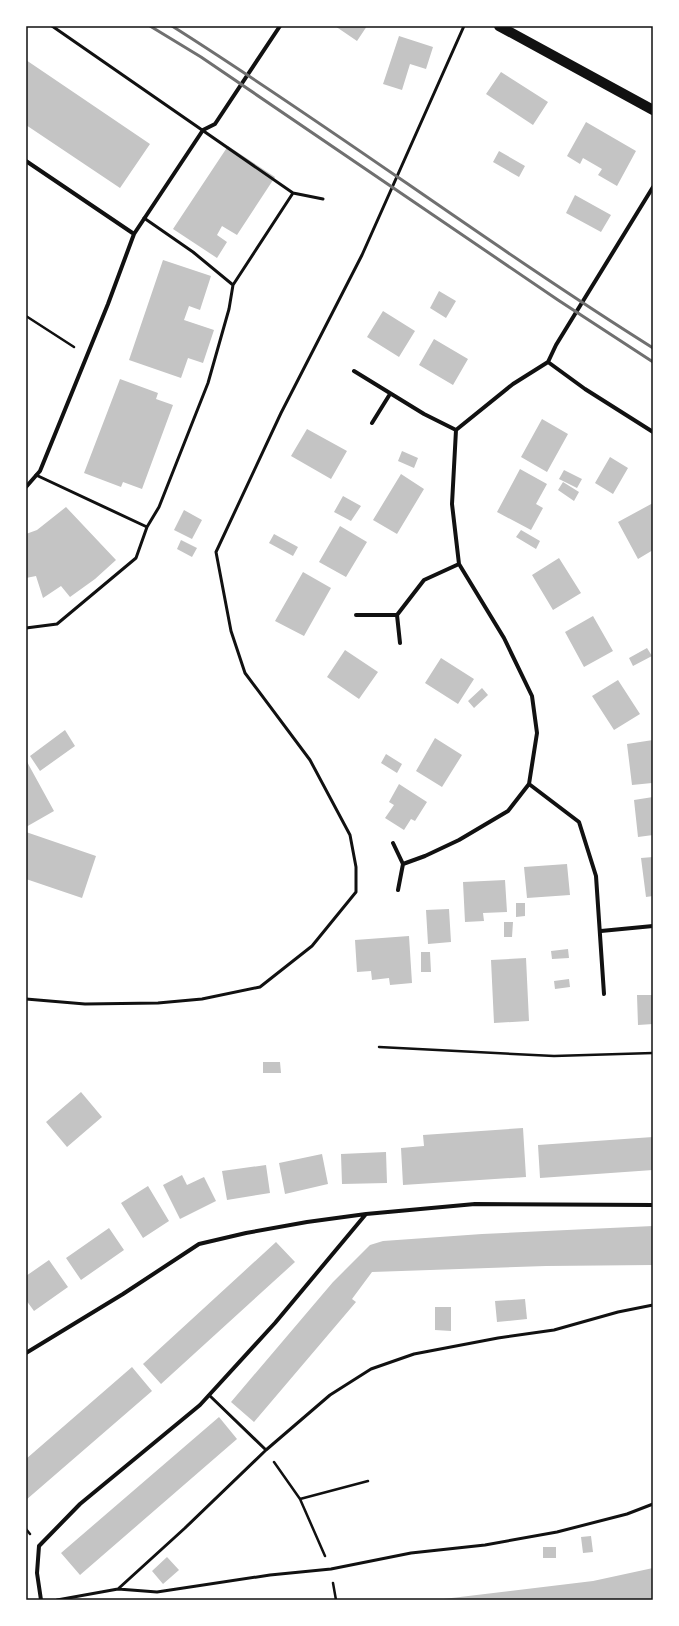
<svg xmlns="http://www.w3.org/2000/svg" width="679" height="1626" font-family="'Noto Serif',serif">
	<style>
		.building { fill: #c4c4c4 }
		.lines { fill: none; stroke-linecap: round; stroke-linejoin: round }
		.path { stroke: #111; stroke-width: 2.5 }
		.service { stroke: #111; stroke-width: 3 }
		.minor { stroke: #111; stroke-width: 4 }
		.primary { stroke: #111; stroke-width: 10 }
		.rail { stroke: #707070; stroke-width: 3 }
		.neatline { fill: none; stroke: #111; stroke-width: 1.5 }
	</style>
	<rect width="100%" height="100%" fill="#fff"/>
	<path class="building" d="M335,26h32l-10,15z
		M399,36l34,11 -7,22 -16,-5 -8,26 -19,-6z
		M26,60l124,84 -30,44 -94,-63z
		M501,72l47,30 -15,23 -47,-31z
		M586,122l50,29 -19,35 -19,-11 4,-6 -19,-11 -3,6 -13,-8z
		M228,146l47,31 -38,58 -15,-9 -5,9 10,7 -10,16 -44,-29z
		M499,151l26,15 -6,11 -26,-15z
		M575,195l36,20 -10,17 -35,-19z
		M163,260l48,16 -11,34 -11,-4 -5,14 30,10 -11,33 -15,-5 -7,20 -52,-18z
		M439,291l17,10 -10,17 -16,-10z
		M383,311l32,20 -16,26 -32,-20z
		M434,339l34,20 -15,26 -34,-20z
		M120,379l38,14 -2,6 17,6 -31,84 -19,-7 -2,5 -37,-14z
		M542,419l26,15 -21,38 -26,-15z
		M307,429l40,22 -16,28 -40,-23z
		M402,451l16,7 -4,10 -16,-7z
		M610,457l18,11 -15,26 -18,-11z
		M520,469l27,15 -11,20 7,4 -12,22 -34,-18z
		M564,470l18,9 -5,9 -18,-9z
		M401,474l23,15 -27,45 -24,-14z
		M563,482l16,10 -5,9 -16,-11z
		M343,496l18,10 -10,15 -17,-9z
		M653,503v47l-15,9 -20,-37z
		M66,507l50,53 -21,19 -25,18 -9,-11 -18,12 -7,-22 -10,2v-44l11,-4z
		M184,510l18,10 -10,19 -18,-9z
		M340,526l27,16 -21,35 -27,-15z
		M521,530l19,11 -4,8 -20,-12z
		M274,534l24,13 -5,9 -24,-13z
		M181,540l16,8 -5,9 -15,-8z
		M559,558l22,35 -28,17 -21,-35z
		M303,572l28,16 -27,48 -29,-15z
		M593,616l20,35 -29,16 -19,-35z
		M647,648l5,8 -19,10 -4,-8z
		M345,650l33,22 -19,27 -32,-22z
		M441,658l33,21 -16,25 -33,-21z
		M618,680l22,34 -26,16 -22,-34z
		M482,688l6,7 -14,13 -6,-7z
		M65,730l10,16 -35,25 -10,-15z
		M435,738l27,17 -20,32 -26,-16z
		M653,740l-1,43 -20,2 -5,-41z
		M386,754l16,10 -5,9 -16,-10z
		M26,760l28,51 -28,16z
		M399,784l28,18 -12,19 -4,-2 -7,11 -19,-12 9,-13 -5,-3z
		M653,797v38l-15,2 -4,-37z
		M26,832l70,24 -14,42 -56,-19z
		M653,857v39l-7,1 -5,-39z
		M567,864l3,31 -43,3 -3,-31z
		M505,880l2,32 -24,1 1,8 -19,1 -2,-40z
		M516,903h9v13l-9,1z
		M449,909l2,33 -23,2 -2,-34z
		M504,922h9l-1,15h-8z
		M409,936l3,47 -22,2 -1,-7 -17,2 -1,-9 -14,1 -2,-32z
		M568,949l1,9 -17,1 -1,-8z
		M421,952h9l1,20h-10z
		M526,958l3,63 -35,2 -3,-63z
		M569,979l1,8 -15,2 -1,-8z
		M637,995h16v29l-15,1z
		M263,1062h17l1,11h-18z
		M81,1092l21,25 -35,30 -21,-25z
		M523,1128l3,49 -123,8 -2,-37 23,-2 -1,-11z
		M653,1137v33l-113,8 -2,-33z
		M386,1152l1,31 -45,1 -1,-30z
		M322,1154l6,30 -43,10 -6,-31z
		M266,1165l4,28 -43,7 -5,-29z
		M182,1175l5,10 17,-8 12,24 -36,18 -17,-34z
		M148,1186l21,35 -26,17 -22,-35z
		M653,1226v39l-107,1 -174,6 -20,27 4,3 -102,120 -23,-20 102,-120 37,-37 13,-4 99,-7z
		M109,1228l15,22 -43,30 -15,-22z
		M276,1242l19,20 -134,122 -18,-20z
		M49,1260l19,27 -34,24 -8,-11v-24z
		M525,1299l2,20 -30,3 -2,-21z
		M435,1307h16v24l-16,-1z
		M132,1367l20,24 -126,109v-41z
		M219,1417l18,22 -157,136 -19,-22z
		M591,1536l2,16 -10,1 -2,-16z
		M543,1547h13v11h-13z
		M167,1557l12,13 -16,14 -11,-13z
		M653,1568v32h-218l158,-19z"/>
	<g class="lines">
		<path class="path" d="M26,316l48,31
			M379,1047l175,9 99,-3
			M274,1462l26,37 25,57
			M300,1499l68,-18
			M26,1529l4,5
			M333,1583l3,17"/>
		<path class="service" d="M293,193l30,6
			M144,218l49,34 40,33
			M36,475l111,52 12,-20 49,-124 21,-74 4,-24 60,-92 -241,-167
			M26,628l31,-4 79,-66 11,-31
			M26,999l59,5 73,-1 44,-4 58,-12 52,-41 44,-54v-25l-6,-32 -40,-75 -65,-87 -14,-42 -15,-79 65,-139 81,-158 102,-229
			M653,1305l-35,7 -64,18 -56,8 -84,16 -43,15 -41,26 -64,55 -81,78 -67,61 39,3 113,-17 61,-6 80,-16 74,-8 72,-13 70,-18 26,-10
			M209,1395l57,55
			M57,1600l61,-11"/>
		<path class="minor" d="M26,161l108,73
			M653,187l-97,158 -8,17 37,27 68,43
			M548,362l-35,22 -57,46 -4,74 7,60 45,74 28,58 5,37 -8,51 50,38 17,54 8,118
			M354,371l70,43 32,16
			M372,423l18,-29
			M26,487l14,-16 68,-167 26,-70 69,-104 12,-6 65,-98
			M356,615h41
			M400,643l-3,-28 27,-35 35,-16
			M393,843l10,21 -5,26
			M403,864l22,-8 34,-16 49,-29 21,-27
			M601,931l52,-5
			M26,1353l97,-59 76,-50 47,-11 61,-11 59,-8 109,-10 178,1
			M41,1600l-4,-27 2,-27 41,-42 120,-99 75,-82 91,-109"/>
		<path class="primary" d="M499,26l154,84"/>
		<path class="rail" d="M150,26l51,31 357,243 95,62
			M172,26c163,103 317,219 481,322"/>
	</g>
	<rect width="679" height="1626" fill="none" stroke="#ffffff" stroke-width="54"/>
	<rect x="27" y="27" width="625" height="1572" class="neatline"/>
</svg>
